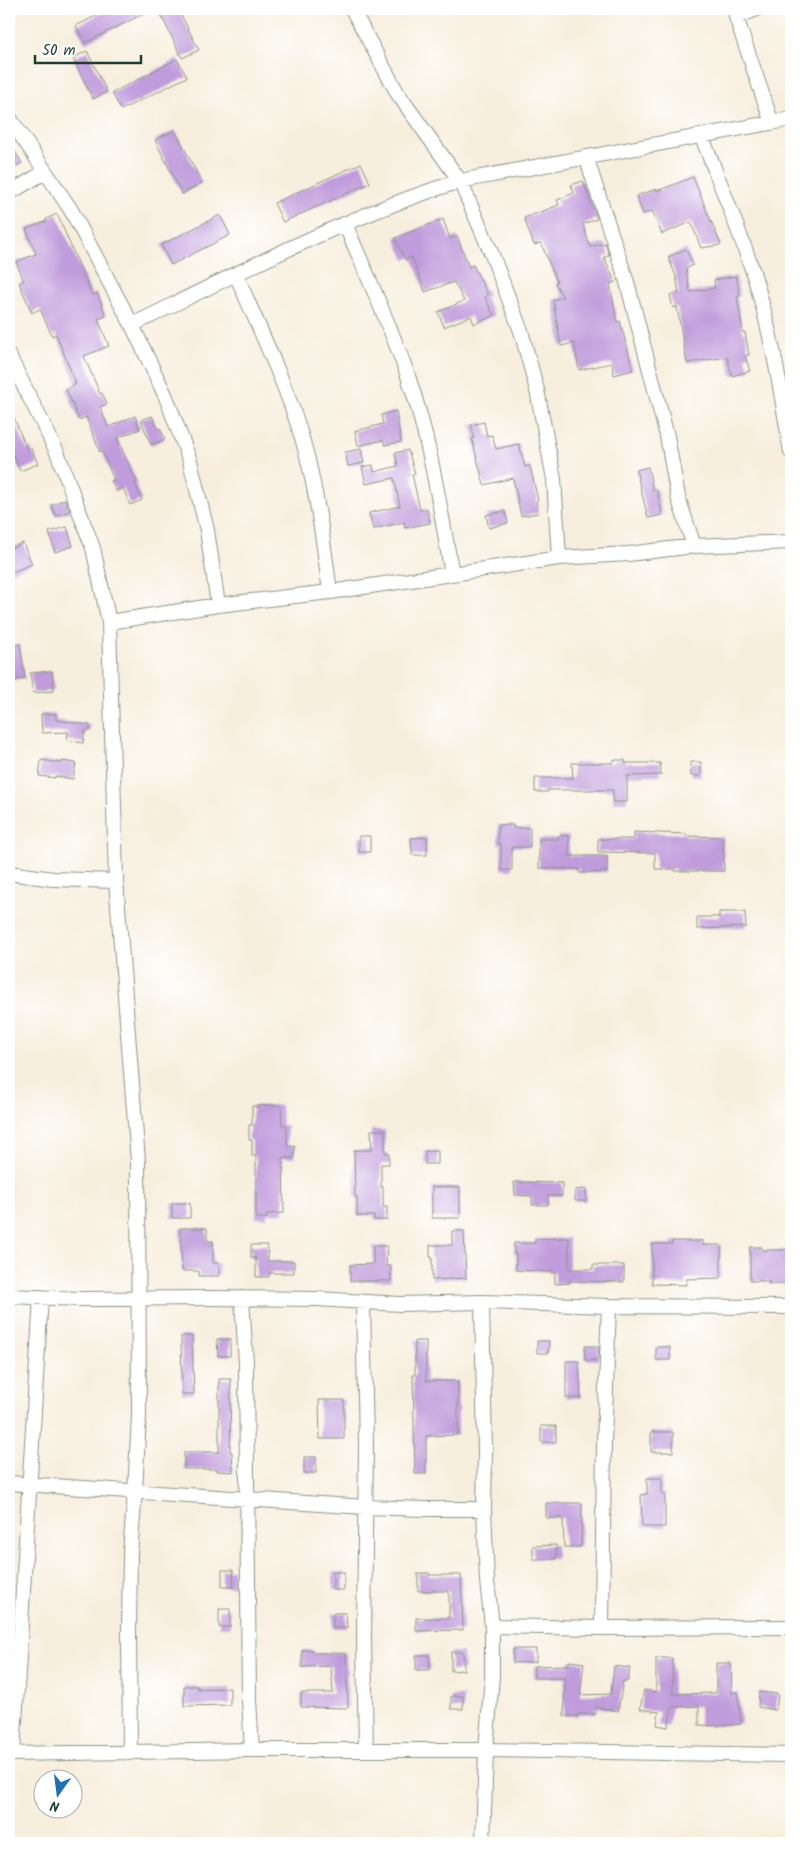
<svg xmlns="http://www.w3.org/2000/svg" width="800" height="1852" font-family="Kalam,sans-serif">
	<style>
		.building { fill: #c19cdc }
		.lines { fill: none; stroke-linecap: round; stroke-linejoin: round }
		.minor-casing { stroke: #8b9688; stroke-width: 16 }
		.minor { stroke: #fff; stroke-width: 14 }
	</style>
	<rect width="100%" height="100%" fill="#fff"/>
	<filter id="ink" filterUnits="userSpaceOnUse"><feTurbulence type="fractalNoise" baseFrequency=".02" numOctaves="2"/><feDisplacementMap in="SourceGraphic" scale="10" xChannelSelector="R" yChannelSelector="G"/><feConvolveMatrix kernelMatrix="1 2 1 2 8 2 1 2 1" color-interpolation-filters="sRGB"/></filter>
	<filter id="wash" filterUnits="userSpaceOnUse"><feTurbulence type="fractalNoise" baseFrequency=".0096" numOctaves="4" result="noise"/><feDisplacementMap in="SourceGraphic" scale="20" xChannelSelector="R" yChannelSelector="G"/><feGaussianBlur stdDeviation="1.12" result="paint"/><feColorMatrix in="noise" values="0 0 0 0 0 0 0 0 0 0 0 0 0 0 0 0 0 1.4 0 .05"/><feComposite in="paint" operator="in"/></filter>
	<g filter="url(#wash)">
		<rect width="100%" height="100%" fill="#f7eedd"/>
		<g id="blocks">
			<path class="building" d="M109,9h44l-68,34 -9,-17z
				M158,9h20l21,41 -17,8z
				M87,51l20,41 -14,7 -20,-41z
				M177,59l10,18 -66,33 -9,-17z
				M175,130l27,53 -20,11 -27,-54z
				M9,142l13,21 -13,8z
				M361,163l9,20 -87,39 -9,-19z
				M693,177l10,25 18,43 -20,3 -10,-26 -29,12 -10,-23 -9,3 -7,-18 21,-7v2z
				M583,181l14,38 -14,5 7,23 15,-4 4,12 -5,2 11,25 -5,2 7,38 3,-1 13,49 -19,5 -2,-12 -33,7 -5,-27 -13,3 -8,-46 10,-3 -8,-14 2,-1 -16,-39 -7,2 -10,-27 35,-13 -2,-5 17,-7 -3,-8z
				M57,214l35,81 5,-2 9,23 -8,3 11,27 -25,10 16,38 2,-1 5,11 -7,3 8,20 27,-11 5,13 -23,9 20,44 -2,1 7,17 -12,5 -7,-17 -7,3 -5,-10 3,-1 -12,-29 -2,1 -14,-35 -7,3 -13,-31 10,-5 -20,-50 -4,2 -12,-27 -8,4 -13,-30 5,-2 -8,-19 20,-8 -10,-25 21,-8 -1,-2z
				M220,215l10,20 -59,30 -10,-20z
				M443,219l7,20 7,-3 12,31 4,-2 15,30 -3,2 9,19 -20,8 -3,-8 -27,11 -6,-15 26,-11 -10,-19 -29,10 -13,-35 -7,3 -10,-22z
				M686,249l7,16 -7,4 4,23 25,-4 -1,-8 22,-4 4,20 -3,1 6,36 2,-1 4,23 -4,1 5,15 -18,5 -5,-19 -40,6 -10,-56 -4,1 -3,-13 9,-2 -3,-17 -8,-19z
				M9,405l18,45 4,-2 7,16 -18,7 -8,-19 -3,2z
				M396,411l5,31 -16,3 -2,-5 -25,6 -3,-15 28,-7 -2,-9z
				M152,416l6,13 2,-1 5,11 -14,6 -10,-25z
				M484,422l3,14 5,-1 4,14 23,-5 6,23 5,-1 8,34 -2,1 2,12 -17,3 -8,-38 -29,7 -12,-46 2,-1 -3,-13z
				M361,449l3,14 -16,3 -3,-14z
				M408,450l7,24h-3l8,36 7,-1 3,14 -25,5 -1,-6 -31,7 -4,-16 31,-7 -6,-28 -28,6 -4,-17 11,-2 1,7 24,-6 -3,-13z
				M648,467l5,23h4l5,25 -14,3 -12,-48z
				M65,499l5,12 -14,5 -5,-11z
				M505,511l3,12 -19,5 -3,-13z
				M67,527l6,19 -18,6 -6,-20z
				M23,543l9,21 -23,9v-24z
				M20,644l5,34 -16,3v-35z
				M52,671l2,20 -21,2 -3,-20z
				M41,714h15v6l34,5v6h-5l-2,12 -16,-3 1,-8 -26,1z
				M41,760l21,3v-2l14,2 -3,16 -18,-3v2l-16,-2z
				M613,760h12v3h35l1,12 -34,1v26h-14v-12h-65v2h-13v-14h38l-1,-15h41z
				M690,762h11v14h-10z
				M498,825h15v3h17v19h-18v23h-11v-26h-3z
				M634,832l52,2v2l37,1 1,34h-49v-2h-20v-16l-57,-1v-13h36z
				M359,836h11v16h-11z
				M558,836h11v20h38v16l-28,1v-4l-40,-1v-29h19z
				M427,837v18h-15l-1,-17z
				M719,912h26l1,15 -49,2v-12h22z
				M281,1105l1,20h5v21h8l-1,12h-11l1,55 -17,1v4h-11v-62h-4v-16h-3v-15h3v-19z
				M371,1130h14v23h4v11h-8v23h2v20h4v13h-13v-4h-17v-19h-2l-1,-47h18z
				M425,1151h13v13h-13z
				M514,1182l48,1v13h-14v9h-16v-9l-17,-1z
				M432,1187h28v31h-28z
				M586,1189v12h-11v-11z
				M172,1203h18v15h-18z
				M180,1228h27v13h6v22h6v13h-20v-5h-17z
				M452,1231h12l2,47 -34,2v-23h-2v-12h22z
				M569,1238v31h24v-4h31v17l-55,-1v2l-14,1v-12l-39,-2v-16h-2v-11h21v-4z
				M672,1241h31v4h18v33l-35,1v6l-34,-1v-40h20z
				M251,1245h16l1,16h26v12h-25v4h-13v-19h-5z
				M373,1246h14l-1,20h5v15h-41v-16l23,-1z
				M750,1247h12v3h29v34h-22v-3h-19z
				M181,1336h11l2,58h-12z
				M217,1339h13v17h-12z
				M415,1341h11v40h32v54l-32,1v38h-11l-2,-99h2z
				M537,1341h12l-1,12h-11z
				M585,1346h14l-1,14h-13z
				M656,1347h14v13h-14z
				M566,1361h13l2,37h-15z
				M219,1379h12l-1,73h2l1,20 -16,-1v-2h-33v-17h35z
				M319,1400h25v39h-24z
				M541,1426h15v16h-15z
				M651,1432h22v20h-22z
				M304,1457h12v16h-12z
				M647,1478h15v16h3v33h-23l-1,-32 6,-1z
				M546,1503h36l-1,44h-17l-1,-29h-17z
				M556,1545v14h-23v-13z
				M222,1570h11l1,17h-12z
				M333,1572h11v18h-11z
				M418,1573h11v2h32l2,55 -47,1v-13h33v-27h-31z
				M219,1609h11v18h-11z
				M333,1613h13l1,15h-14z
				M513,1649h23v13l-23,1z
				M302,1650h11v3h33l2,55 -47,-1v-14h32l-2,-27 -29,1z
				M451,1652h12l1,18 -13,1z
				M416,1655h13l1,15h-14z
				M656,1658h16l1,36 43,-1v-30h15l1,30 6,-1 3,32 -23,2 -19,-1v-19l-27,1 -4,20 -11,-2 2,-13 -19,-3 4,-19 12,2z
				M569,1661l15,2 -4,32 31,-1 3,-28 16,2 -2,13h-5l-5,30 -22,-4v7h-18v2h-14l1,-38h-31v-12l35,-1z
				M184,1686h14v3l32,-1v17l-46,1z
				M759,1692l19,2 -2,16 -18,-3z
				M451,1696h12v13h-12z"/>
		</g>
	</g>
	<g filter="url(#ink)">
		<use href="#blocks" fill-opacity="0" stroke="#8b9688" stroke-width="1"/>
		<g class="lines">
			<g class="minor-casing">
				<path id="minor" d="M352,9l46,85 62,87 31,71 30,79 16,59 17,89 5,79
					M757,9l-21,8 36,106
					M9,117l62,93 61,115 34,72 24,64 17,69 11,75
					M702,137c17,44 35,87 50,132 19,59 29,122 39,183
					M586,157l41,125 40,154 11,61 16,49
					M9,193l36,-21
					M345,224c22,51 45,101 63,152 22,64 32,131 44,198
					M236,274c25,60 55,119 71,182 11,45 17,90 23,136
					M132,325c106,-52 215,-109 328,-144l331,-62
					M9,356l48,96 36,96 16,74 7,259 -63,-2 -44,-6
					M109,622l109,-17 112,-13 229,-34 69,-4 66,-8 97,-4
					M116,881l22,280 1,254 -4,77 -5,61 -1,79 1,121
					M9,1296l70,3 129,-1 109,1 83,5 82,-2 127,4 182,1
					M242,1298l4,65 3,337 3,50
					M482,1302l3,149 -1,58 3,72 5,45v50l-6,74 -3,93
					M363,1303l3,141 -2,196 2,110
					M9,1483l356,24 59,2h60
					M492,1626l110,2 2,-186 5,-136
					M602,1628l189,-1
					M9,1754l243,-4h234l305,5
					M13,1754l28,-457"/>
			</g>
			<use href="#minor" class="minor"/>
		</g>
	</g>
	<rect width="800" height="1852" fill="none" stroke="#fff" stroke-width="30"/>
	<g transform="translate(58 1794) rotate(194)"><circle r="24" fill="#ffffff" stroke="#a5b1ae"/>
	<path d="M0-4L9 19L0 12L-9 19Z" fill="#1f6fb2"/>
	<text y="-8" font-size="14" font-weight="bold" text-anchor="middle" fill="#1f3d34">N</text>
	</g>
	<path d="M35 55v8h106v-8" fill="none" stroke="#1f3d34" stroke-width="2.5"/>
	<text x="42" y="55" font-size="15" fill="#1f3d34" stroke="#ffffff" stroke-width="4" paint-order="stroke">50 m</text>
</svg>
